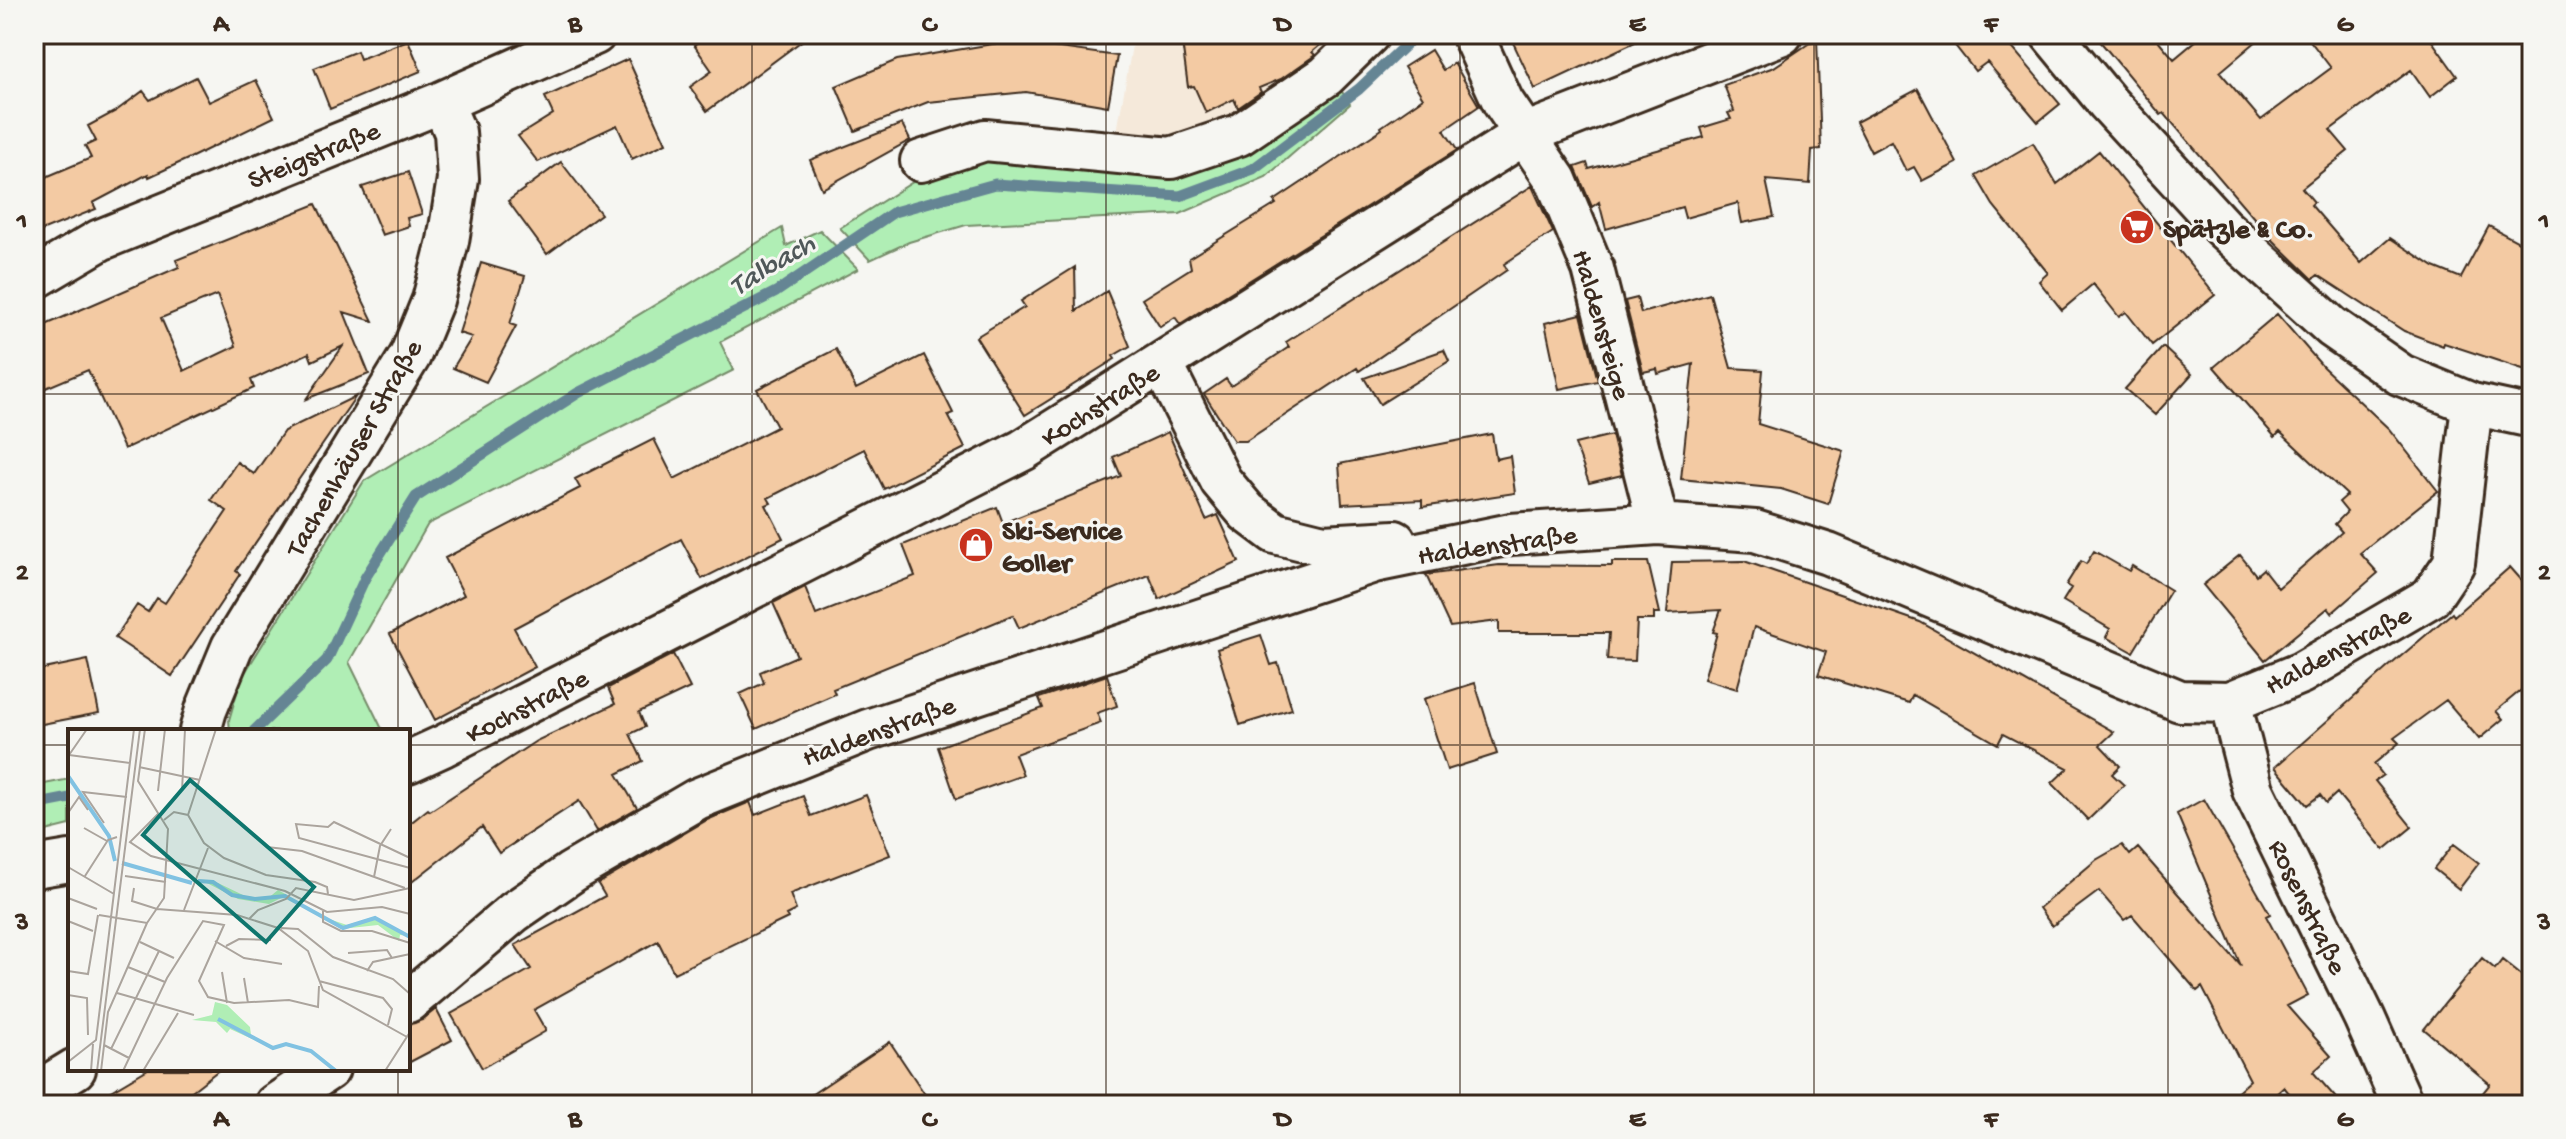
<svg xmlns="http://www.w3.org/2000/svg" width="2566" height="1139" font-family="'Gochi Hand',sans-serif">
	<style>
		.built { fill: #f5e9da }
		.green { fill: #b0eeb5; stroke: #768c6a; stroke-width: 2 }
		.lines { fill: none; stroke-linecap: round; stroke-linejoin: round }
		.stream { stroke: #658594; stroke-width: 11 }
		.building { fill: #f3caa3; stroke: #3b2a1e; stroke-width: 2; fill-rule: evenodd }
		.minor-casing { stroke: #3b2a1e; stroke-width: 46 }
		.minor { stroke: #f6f6f2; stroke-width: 40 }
		.grid { fill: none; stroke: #3b2a1e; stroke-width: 2; stroke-opacity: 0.55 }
		.labels { text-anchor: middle; stroke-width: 6; stroke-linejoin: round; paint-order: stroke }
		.street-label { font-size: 28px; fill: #3b2a1e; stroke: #f6f6f2 }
		.poi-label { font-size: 28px; font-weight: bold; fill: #3b2a1e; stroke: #f6f6f2; text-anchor: start }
		.water-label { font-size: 30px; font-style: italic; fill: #505859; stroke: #f6f6f2 }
		.inset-river { fill: none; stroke: #81c2e2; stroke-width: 4 }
		.inset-road { fill: none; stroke: #aba49d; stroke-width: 2 }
		.view { fill: #0f766e; fill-opacity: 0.15; stroke: #0f766e; stroke-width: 4 }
		.inset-edge { fill: none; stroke: #3b2a1e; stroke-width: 4 }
		.neatline { fill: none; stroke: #3b2a1e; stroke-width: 3 }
		.grid-label { font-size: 26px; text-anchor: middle; font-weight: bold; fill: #3b2a1e }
	</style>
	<rect width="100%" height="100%" fill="#f6f6f2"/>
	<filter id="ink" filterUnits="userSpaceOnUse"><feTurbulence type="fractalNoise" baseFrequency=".0125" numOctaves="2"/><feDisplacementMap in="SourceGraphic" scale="16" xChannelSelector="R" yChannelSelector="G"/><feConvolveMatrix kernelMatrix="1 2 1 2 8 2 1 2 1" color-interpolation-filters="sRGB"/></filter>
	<g filter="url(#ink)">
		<path class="built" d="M1134,34h215l-67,60 -52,24 -69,25 -44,-11z"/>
		<path class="green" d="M1337,84l13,20 -84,73 -86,37 -214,11 -57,17 -39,18 -30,-32 84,-53 72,-15 175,6z
			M782,228l4,18 34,-16 38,39 -138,73 14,28 -306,154 -79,138 34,69h-153l-1,-11 12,-41 123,-198z
			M70,779v46l-36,9v-48z"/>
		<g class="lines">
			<path class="stream" d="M254,731l73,-71 38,-82 51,-81 162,-104 198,-101 118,-80 101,-28 185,12 73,-27 106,-80 58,-55
				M34,805l36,-7"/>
		</g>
		<path class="building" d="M708,34h103l-104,77 -17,-24 22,-16 -18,-26z
			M1219,34h114l-21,18 3,3 -4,3 -30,21 -22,9 2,4 -23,16 -4,-9 -28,14 -12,-27 -6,1 -6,-45z
			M1509,34h143l-117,55z
			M1946,34h76l-13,10 51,60 -22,18 -51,-60 -12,9z
			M2094,34h59l21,25 30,-25h61l-45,38 41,48 70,-52 -26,-34h122l30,42 -27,21 -19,-27 -81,60 18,21 -46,37 12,14 -3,3 50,58 29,-25 44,29 27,11 28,-52 43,23v123l-88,-29 -1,3 -39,-15 -86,-56 -5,4 -41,-40 -108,-126 -3,2z
			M1817,38l4,111 -9,1 -2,34 -44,-4 8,37 -32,6 -4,-20 -53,15 -3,-11 -76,22 -7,-27 -7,5 -17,-40 12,-4 2,6 115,-32 -3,-9 30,-9 -3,-6 6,-2 -10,-26 50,-18z
			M408,40l13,31 -91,38 -16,-41 43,-17 3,8z
			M1010,41l107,15 -9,50 -82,-14 -98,10 -73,29 -19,-45 61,-26z
			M1431,50l12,20 11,-7 25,43 -35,24 13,20 -277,174 -5,-7 -15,10 -18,-28 49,-31 -2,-10 87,-54 -2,-3 108,-72 -1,-2 42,-29 -19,-31z
			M628,59l38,84 -34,16 -15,-34 -79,37 -20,-26 35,-22 -8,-17z
			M196,77l13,25 47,-22 18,37 -82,40 -43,20 -1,-3 -55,29 3,6 -62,25v-52l57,-24 -6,-12 11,-5 -8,-15 28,-15 27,-20 7,9z
			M1918,89l39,74 -35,18 -8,-14 -8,4 -15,-30 -20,11 -15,-30z
			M902,124l8,16 -88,49 -12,-29z
			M2033,143l24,41 42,-33 116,144 -63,50 -26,-33 -7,5 -26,-33 -31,26 -23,-29 9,-8 -55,-68 -17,-29z
			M561,162l40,52 -54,40 -39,-53z
			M408,172l14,42 -15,4 2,8 -27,9 -20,-48z
			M1532,186l21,46 -49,32 3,6 -148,101 -2,-3 -111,73h-12l-30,-47 22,-15 5,7 58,-39 -3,-5z
			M316,204l57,117 -29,-9 25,62 -63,25 37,-53 -31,15 -3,-8 -58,27 3,8 -130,61 -36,-79 -54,23v-63l145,-63 -3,-7zM217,295l19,51 -52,25 -23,-53z
			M481,263l44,13 -15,48 6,2 -30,56 -33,-14 19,-31 -13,-4z
			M1075,267l1,44 31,-20 23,55 -17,10 2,3 -90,56 -49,-78 49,-30 -4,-6z
			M1710,294l21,74 32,2 -5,54 86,27 -16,53 -47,-15 -100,-10 12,-115 -35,10 -1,-5 -14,3 -18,-71 12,-3 4,15z
			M1581,314l17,67 -39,8 -14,-66z
			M2277,314l46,53 66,62 49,62 -78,62 18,20 -46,40 -4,-5 -63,52 -62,-75 37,-30 16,20 7,-6 15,19 64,-56 -7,-8 12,-12 -8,-10 8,-7 -67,-63 -5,5 -61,-70z
			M2163,347l29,27 -37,41 -30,-26z
			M836,349l20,40 68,-34 29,58 -5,2 17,33 -81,41 -20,-40 -96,49 3,5 -5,2 17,33 -81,41 -21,-40 -167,89 21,39 -100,53 -45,-86 74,-39 -19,-37 135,-70 -5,-9 79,-40 20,40 103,-52 -20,-38z
			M1444,350l5,11 -69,43 -16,-26z
			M356,396l-120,175 4,3 -68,102 -57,-38 22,-33 11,7 9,-14 8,5 62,-92 -16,-11 26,-38 17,12 30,-43z
			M1168,432l38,88 12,-5 21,47 -80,37 -10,-24 -130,53 -6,-13 -180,74 2,5 -79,35 -16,-35 24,-11 -4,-11 37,-16 -24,-53 32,-16 11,28 99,-39 -12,-31 94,-38 6,16 118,-47 -8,-19z
			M1492,434l4,25 14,-3 5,37 -93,14v-7l-80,4 -3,-40z
			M1612,435l10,40 -33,8 -14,-39z
			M2094,551l35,20 3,-5 39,24 -38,62 -27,-15 4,-8 -47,-28 8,-13 -5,-3 15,-24 5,3z
			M1744,561l176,61 194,110 -14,13 20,21 -8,8 12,11 -36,35 -36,-37 16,-15 -65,-34 -5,10 -85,-49 -4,8 -91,-28 8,-23 -72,-25 -17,62 -33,-10 13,-46 -4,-1 8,-22 -54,3 5,-51z
			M1612,562h36l12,51h-6v7h-17l-2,41 -28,-1 2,-27h-110v-12l-49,6 -24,-52 73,-10 113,1z
			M2510,567l22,25v89l-36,30 7,8 -24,20 -33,-39 -52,38 5,5 -25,21 9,11 -8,6 37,46 -28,23 -47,-57 -11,10 -6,-8 -13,10 -32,-38 112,-99 65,-55 2,3z
			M1261,635l10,30 7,-2 14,46 -52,16 -23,-76z
			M673,654l17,34 -51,24 6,15 -15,7 13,27 -26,13 20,34 -40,23 -18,-30 -80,52 -17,-26 -74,58v-60l20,-16 2,2 106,-70 79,-37 -7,-16z
			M88,660l11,53 -62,12 -3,-15v-39z
			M1107,675l10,31 -20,7 4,10 -86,31 8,21 -67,24 -18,-52 105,-39 -4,-10z
			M1475,683l22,71 -50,16 -23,-71z
			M866,795l24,60 -100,39 6,16 -10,5 2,3 -114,55 -16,-32 -124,69 12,21 -64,37 -31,-54 80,-45 -16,-24 90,-49 -7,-12 109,-64 43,-18 5,13 48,-19 8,20z
			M2204,799l66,115 -4,2 42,79 -21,11 44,50 -18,16 29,33h-43l-15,-18 -20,18h-42l28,-25 -48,-93 -5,4 -65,-76 -8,5 -25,-29 -47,35 -13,-18 57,-48 26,-15 8,10 8,-7 103,118 -64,-152z
			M2454,844l25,19 -20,26 -25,-20z
			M2482,958l13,11 7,-9 30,24v121h-59l17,-21 -66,-55z
			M436,1009l16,31 -44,23v-39l14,-4z
			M890,1042l42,63h-136z
			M148,1069h72l-46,36h-87z"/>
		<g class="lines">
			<g class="minor-casing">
				<path id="minor" d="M1472,34l31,68 53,78 37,89 65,255
					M2051,34l57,69 114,124 110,100 69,48 71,29 60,13
					M921,161l64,-21 186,18 68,-23 87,-59 43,-42
					M34,279l66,-39 342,-138 153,-68
					M1162,364l59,117 26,31 28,21 48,12 72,-4
					M2230,702l23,88 111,227 39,88
					M200,731l6,-21 26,-63 178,-291 23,-56 15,-59 10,-62 -3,-47 -13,-30
					M408,762l35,-16 580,-296 502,-316 257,-100
					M34,867l36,-6
					M408,1002l106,-90 58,-40 125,-73 171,-69 506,-168 137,-28 147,-10 97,7 73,23 352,147 50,1 71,-29 130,-76 23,-34 18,-159
					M34,1094l41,-25
					M275,1105l54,-36"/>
			</g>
			<use href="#minor" class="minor"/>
		</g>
	</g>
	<path class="grid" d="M398,34v697M752,34v1071M1106,34v1071M1460,34v1071M1814,34v1071M2168,34v1071M34,394h2498M34,745h36M408,745h2124M398,1069v36"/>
	<defs>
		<g id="supermarket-disc" transform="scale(1.8)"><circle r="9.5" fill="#c8321e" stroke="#f6f6f2"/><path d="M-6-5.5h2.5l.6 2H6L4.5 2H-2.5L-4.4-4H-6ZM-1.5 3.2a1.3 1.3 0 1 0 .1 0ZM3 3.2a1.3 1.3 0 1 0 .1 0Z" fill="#fff"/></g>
		<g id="shop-disc" transform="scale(1.8)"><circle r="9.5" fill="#c8321e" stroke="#f6f6f2"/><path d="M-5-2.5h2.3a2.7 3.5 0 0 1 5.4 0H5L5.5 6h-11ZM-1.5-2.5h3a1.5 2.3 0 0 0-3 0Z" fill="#fff"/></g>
	</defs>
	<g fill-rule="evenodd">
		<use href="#supermarket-disc" x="2137" y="227"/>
		<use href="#shop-disc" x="976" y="545"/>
	</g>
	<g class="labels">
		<g class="street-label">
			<text transform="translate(313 153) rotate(-22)" y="10">Steigstraße</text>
			<text transform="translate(1604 324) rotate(74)" y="10">Haldensteige</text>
			<text transform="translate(1099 403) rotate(-32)" y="10">Kochstraße</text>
			<text transform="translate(352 447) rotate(-60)" y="10">Tachenhäuser Straße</text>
			<text transform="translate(1497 543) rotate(-8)" y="10">Haldenstraße</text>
			<text transform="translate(2337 648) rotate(-28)" y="10">Haldenstraße</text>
			<text transform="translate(526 704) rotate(-27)" y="10">Kochstraße</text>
			<text transform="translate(878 729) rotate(-20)" y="10">Haldenstraße</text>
			<text transform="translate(2310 906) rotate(64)" y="10">Rosenstraße</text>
		</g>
		<g class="poi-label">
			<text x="2163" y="237">Spätzle &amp; Co.</text>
			<text x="1002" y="539">Ski-Service<tspan x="1002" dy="32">Goller</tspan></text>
		</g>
		<g class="water-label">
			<text transform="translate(771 263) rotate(-31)" y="10">Talbach</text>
		</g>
	</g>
	<g transform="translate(68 729)">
		<rect width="342" height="342" fill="#f6f6f2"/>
		<path d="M137,153l13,1 27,13 22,3 11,-9 9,5 -18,9 -31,-5zM255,188l24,8 29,-8 34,19 -10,-1 -1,6 -21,-16 -37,4zM147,273l12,3 23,22 1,8 21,13 -42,-19 -3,4 -11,-11 -24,-2 20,-5z" fill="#b0eeb5"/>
		<path class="inset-river" d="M0,47l41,60 6,25M54,134l70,20M130,152l15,1 19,13 23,4 30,-3 58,32 32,-10 35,19M150,290l55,29 13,-4 25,7 25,20"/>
		<path class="inset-road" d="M1,26l61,8M1,26l18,-26M71,38l61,13M90,62l7,-62M114,62l3,-62M0,84l11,-16 9,13M91,84l-29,29 21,14 134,35 42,21 55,-5 28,7M120,86l28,-86M96,91l10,-8 14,3 16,28 20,15 42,17 49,7 12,5 1,7M36,94l-21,-31 44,5M16,99l23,13M199,118l35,4 103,37M342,129l-76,-36 -6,5 -32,-3 3,14 111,30M0,138l46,27M17,147l23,-36 9,-3M57,147l41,6M306,148l6,-31 11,-17M66,159l-2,13 25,8 80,6 41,13 30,23 15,39 84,47M0,169l29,11M116,181l24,-62M255,182v11l18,9h31l38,12M31,186l48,8 17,-25 4,-69 -30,-48 7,-52M181,190l9,-9 28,-11 10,-11 58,12 56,-12M0,192l25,10M213,199l17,1 35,28 60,22 17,15M147,212l29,17 38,6M72,213l34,16M158,217l13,-7 32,1M280,224l39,-3 5,8M60,238l37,15M0,242l20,3 10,-59M299,242l6,-9 37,-8M154,243l5,31M176,249l4,25M251,252l64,17 9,11 -4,16M49,264l77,22M0,266l19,3 1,37M36,316l25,13M43,320l48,-98M0,333l28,-22 38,-311M23,342l2,-27M29,342l43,-342M33,342l7,-59 39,-89M55,342l44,-93 36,-57 21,4 -25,56 9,16 26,6 55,-3 29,7 1,-21M75,342l35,-58M317,342l25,-39"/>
		<path class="view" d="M122,51l124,107 -48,55 -123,-107z"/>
		<rect width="342" height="342" class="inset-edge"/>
	</g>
	<rect width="2566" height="1139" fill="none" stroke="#f6f6f2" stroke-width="88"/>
	<rect x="44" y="44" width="2478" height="1051" class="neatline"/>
	<g class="grid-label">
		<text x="221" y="31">A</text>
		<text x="575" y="31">B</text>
		<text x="929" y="31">C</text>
		<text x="1283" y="31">D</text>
		<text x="1637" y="31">E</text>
		<text x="1991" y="31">F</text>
		<text x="2345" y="31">G</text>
		<text x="22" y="228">1</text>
		<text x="2544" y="228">1</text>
		<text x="22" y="579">2</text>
		<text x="2544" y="579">2</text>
		<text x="22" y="929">3</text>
		<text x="2544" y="929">3</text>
		<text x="221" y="1126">A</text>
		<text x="575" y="1126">B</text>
		<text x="929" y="1126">C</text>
		<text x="1283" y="1126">D</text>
		<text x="1637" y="1126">E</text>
		<text x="1991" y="1126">F</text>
		<text x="2345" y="1126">G</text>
	</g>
</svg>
